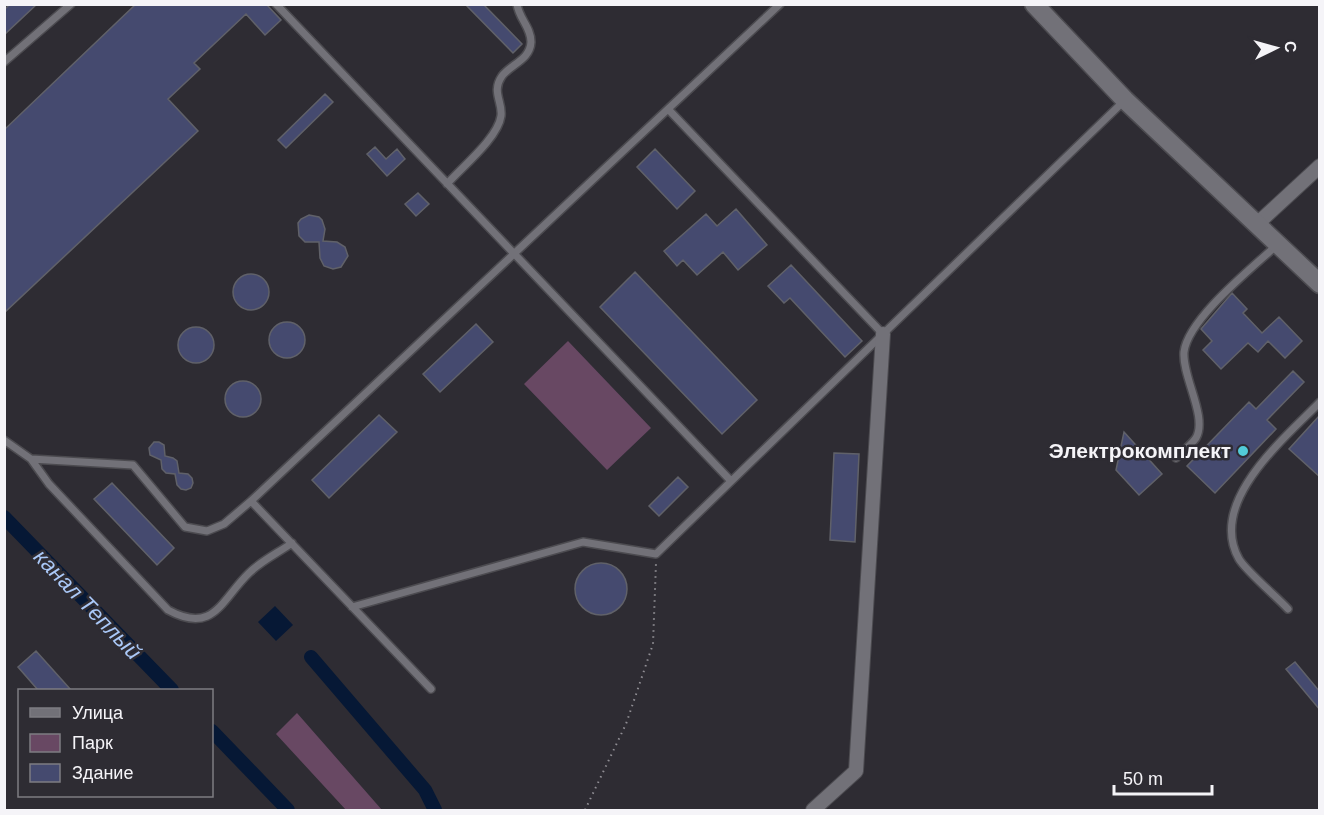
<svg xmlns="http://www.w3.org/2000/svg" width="1324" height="815" font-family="Helvetica,sans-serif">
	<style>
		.green { fill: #684863 }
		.water { fill: #061835 }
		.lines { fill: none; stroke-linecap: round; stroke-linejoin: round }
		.canal { stroke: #061835; stroke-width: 14 }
		.building { fill: #454a6f; stroke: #606169; stroke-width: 1.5 }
		.lane-casing { stroke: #4c4b50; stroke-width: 10 }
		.street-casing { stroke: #4c4b50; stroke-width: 16 }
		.secondary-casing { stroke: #4c4b50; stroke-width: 21 }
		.path { stroke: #908e94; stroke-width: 2; stroke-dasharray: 1.5 4.5; stroke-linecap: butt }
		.lane { stroke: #727178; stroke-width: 7 }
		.street { stroke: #727178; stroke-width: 14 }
		.secondary { stroke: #727178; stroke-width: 18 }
		.poi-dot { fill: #52cbd8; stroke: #2e2c33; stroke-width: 2 }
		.labels { text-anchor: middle; stroke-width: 5; stroke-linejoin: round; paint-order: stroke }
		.poi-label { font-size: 21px; font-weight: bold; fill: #f5f4f8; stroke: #2e2c33; text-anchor: end }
		.water-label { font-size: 22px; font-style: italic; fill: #aac8f7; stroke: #2e2c33 }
	</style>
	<rect width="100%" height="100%" fill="#2e2c33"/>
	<path class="green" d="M568,341l83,87 -44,42 -83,-86z
		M297,713l85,97h-36l-70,-76z"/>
	<path class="water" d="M275,606l18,19 -17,16 -18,-19z"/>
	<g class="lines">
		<path class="canal" d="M4,517l168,173
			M311,657l114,133 10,20
			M212,731l76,79"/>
	</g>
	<path class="building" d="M10,4h27l-33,31v-25z
		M136,4h130l15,16 -16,15 -19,-21 -52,49 6,6 -32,30 30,32 -194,182v-183z
		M465,4h18l39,40 -9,9z
		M325,94l8,8 -47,46 -8,-8z
		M375,147l11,12 11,-10 8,10 -18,17 -20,-22z
		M655,149l40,42 -18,18 -40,-42z
		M418,193l11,11 -13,12 -11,-12z
		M736,209l31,36 -29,25 -15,-18 -26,23 -14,-15 -6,6 -13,-15 42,-37 11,12z
		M309,215l10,2 3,3 3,9 -2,12 14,1 8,5 3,9 -7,11 -8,2 -9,-3 -4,-8 -1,-16h-14l-6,-6 -1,-13 3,-4z
		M791,265l71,76 -17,16 -55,-59 -6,5 -16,-17z
		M635,272l122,128 -35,34 -122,-127z
		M233 292a18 18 0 1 1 36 0a18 18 0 1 1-36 0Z
		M1232,293l15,16 -4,4 19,20 17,-16 23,24 -17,17 -17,-17 -10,11 -10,-9 -27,26 -18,-19 9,-9 -11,-12z
		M269 340a18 18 0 1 1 36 0a18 18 0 1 1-36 0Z
		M476,324l17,18 -53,50 -17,-18z
		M178 345a18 18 0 1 1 36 0a18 18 0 1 1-36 0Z
		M1293,371l11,11 -37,38 9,9 -61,64 -28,-27 62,-64 7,7z
		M225 399a18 18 0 1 1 36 0a18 18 0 1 1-36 0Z
		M379,415l18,17 -68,66 -17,-18z
		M1320,415v62l-31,-28z
		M1124,432l38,42 -23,21 -23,-25z
		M154,442h5l5,3 1,11 8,2 4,3 2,12 9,1 4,4 1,5 -2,5 -5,2 -5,-1 -4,-4 -2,-11 -9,-1 -4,-4 -1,-9 -11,-5 -1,-7z
		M834,453l25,1 -4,88 -25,-2z
		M678,477l10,10 -29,29 -10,-10z
		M112,483l62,65 -17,17 -63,-66z
		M575 589a26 26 0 1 1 52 0a26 26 0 1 1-52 0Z
		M36,651l35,39h-33l-20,-23z
		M1295,662l25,30v18l-34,-41z"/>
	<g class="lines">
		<g class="lane-casing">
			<path id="lane" d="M276,4l455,477
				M780,4l-112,105 215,225 241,-233
				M4,62l67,-58
				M447,184c15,-17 51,-46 54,-68 2,-14 -10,-24 1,-40 9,-12 28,-16 29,-34 0,-15 -12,-23 -14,-38
				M4,440l27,19 102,6 52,62 22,4 17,-7 27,-23
				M1176,458c6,-6 15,-13 20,-20 12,-21 -14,-61 -12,-86 4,-33 68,-84 93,-107
				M31,459l18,25 119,126c46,25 53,-10 81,-37 12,-12 29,-20 43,-30
				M352,607l231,-65 73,12 225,-218
				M1288,609c-11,-12 -42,-38 -49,-50 -32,-57 45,-120 81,-157
				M431,689l-180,-188 417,-392"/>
		</g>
		<g class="street-casing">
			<path id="street" d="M1257,224l63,-58
				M813,810l43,-39 27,-437"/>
		</g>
		<g class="secondary-casing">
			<path id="secondary" d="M1034,4l91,96 195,184"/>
		</g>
		<path class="path" d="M585,810l41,-86 27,-80 3,-81"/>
		<use href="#lane" class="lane"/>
		<use href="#street" class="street"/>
		<use href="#secondary" class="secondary"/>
	</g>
	<circle class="poi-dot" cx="1243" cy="451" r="6"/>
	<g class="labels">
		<g class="poi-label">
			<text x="1231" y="458">Электрокомплект</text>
		</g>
		<g class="water-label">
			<text transform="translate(88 604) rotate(46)" y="8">канал Теплый</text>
		</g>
	</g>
	<rect width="1324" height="815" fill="none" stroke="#f5f4f8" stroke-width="12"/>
	<rect x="18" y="689" width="195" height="108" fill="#2e2c33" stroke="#7e7c82" stroke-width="1.5"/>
	<rect x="30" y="708" width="30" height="9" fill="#727178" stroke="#7e7c82" stroke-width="1.5"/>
	<text x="72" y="719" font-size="18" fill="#f5f4f8">Улица</text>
	<rect x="30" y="734" width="30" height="18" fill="#684863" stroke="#7e7c82" stroke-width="1.5"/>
	<text x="72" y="749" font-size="18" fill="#f5f4f8">Парк</text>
	<rect x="30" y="764" width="30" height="18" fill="#454a6f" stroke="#7e7c82" stroke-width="1.5"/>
	<text x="72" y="779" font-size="18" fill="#f5f4f8">Здание</text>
	<g transform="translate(1276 48) rotate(85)" stroke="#2e2c33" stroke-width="4.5" paint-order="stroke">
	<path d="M0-4.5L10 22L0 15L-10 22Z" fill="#f5f4f8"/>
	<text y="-9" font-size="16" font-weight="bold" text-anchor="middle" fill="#f5f4f8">С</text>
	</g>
	<path d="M1114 785v9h98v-9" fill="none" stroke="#f5f4f8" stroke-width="3"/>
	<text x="1123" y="785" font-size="18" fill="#f5f4f8" stroke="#2e2c33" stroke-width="4.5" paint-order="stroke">50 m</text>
</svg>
